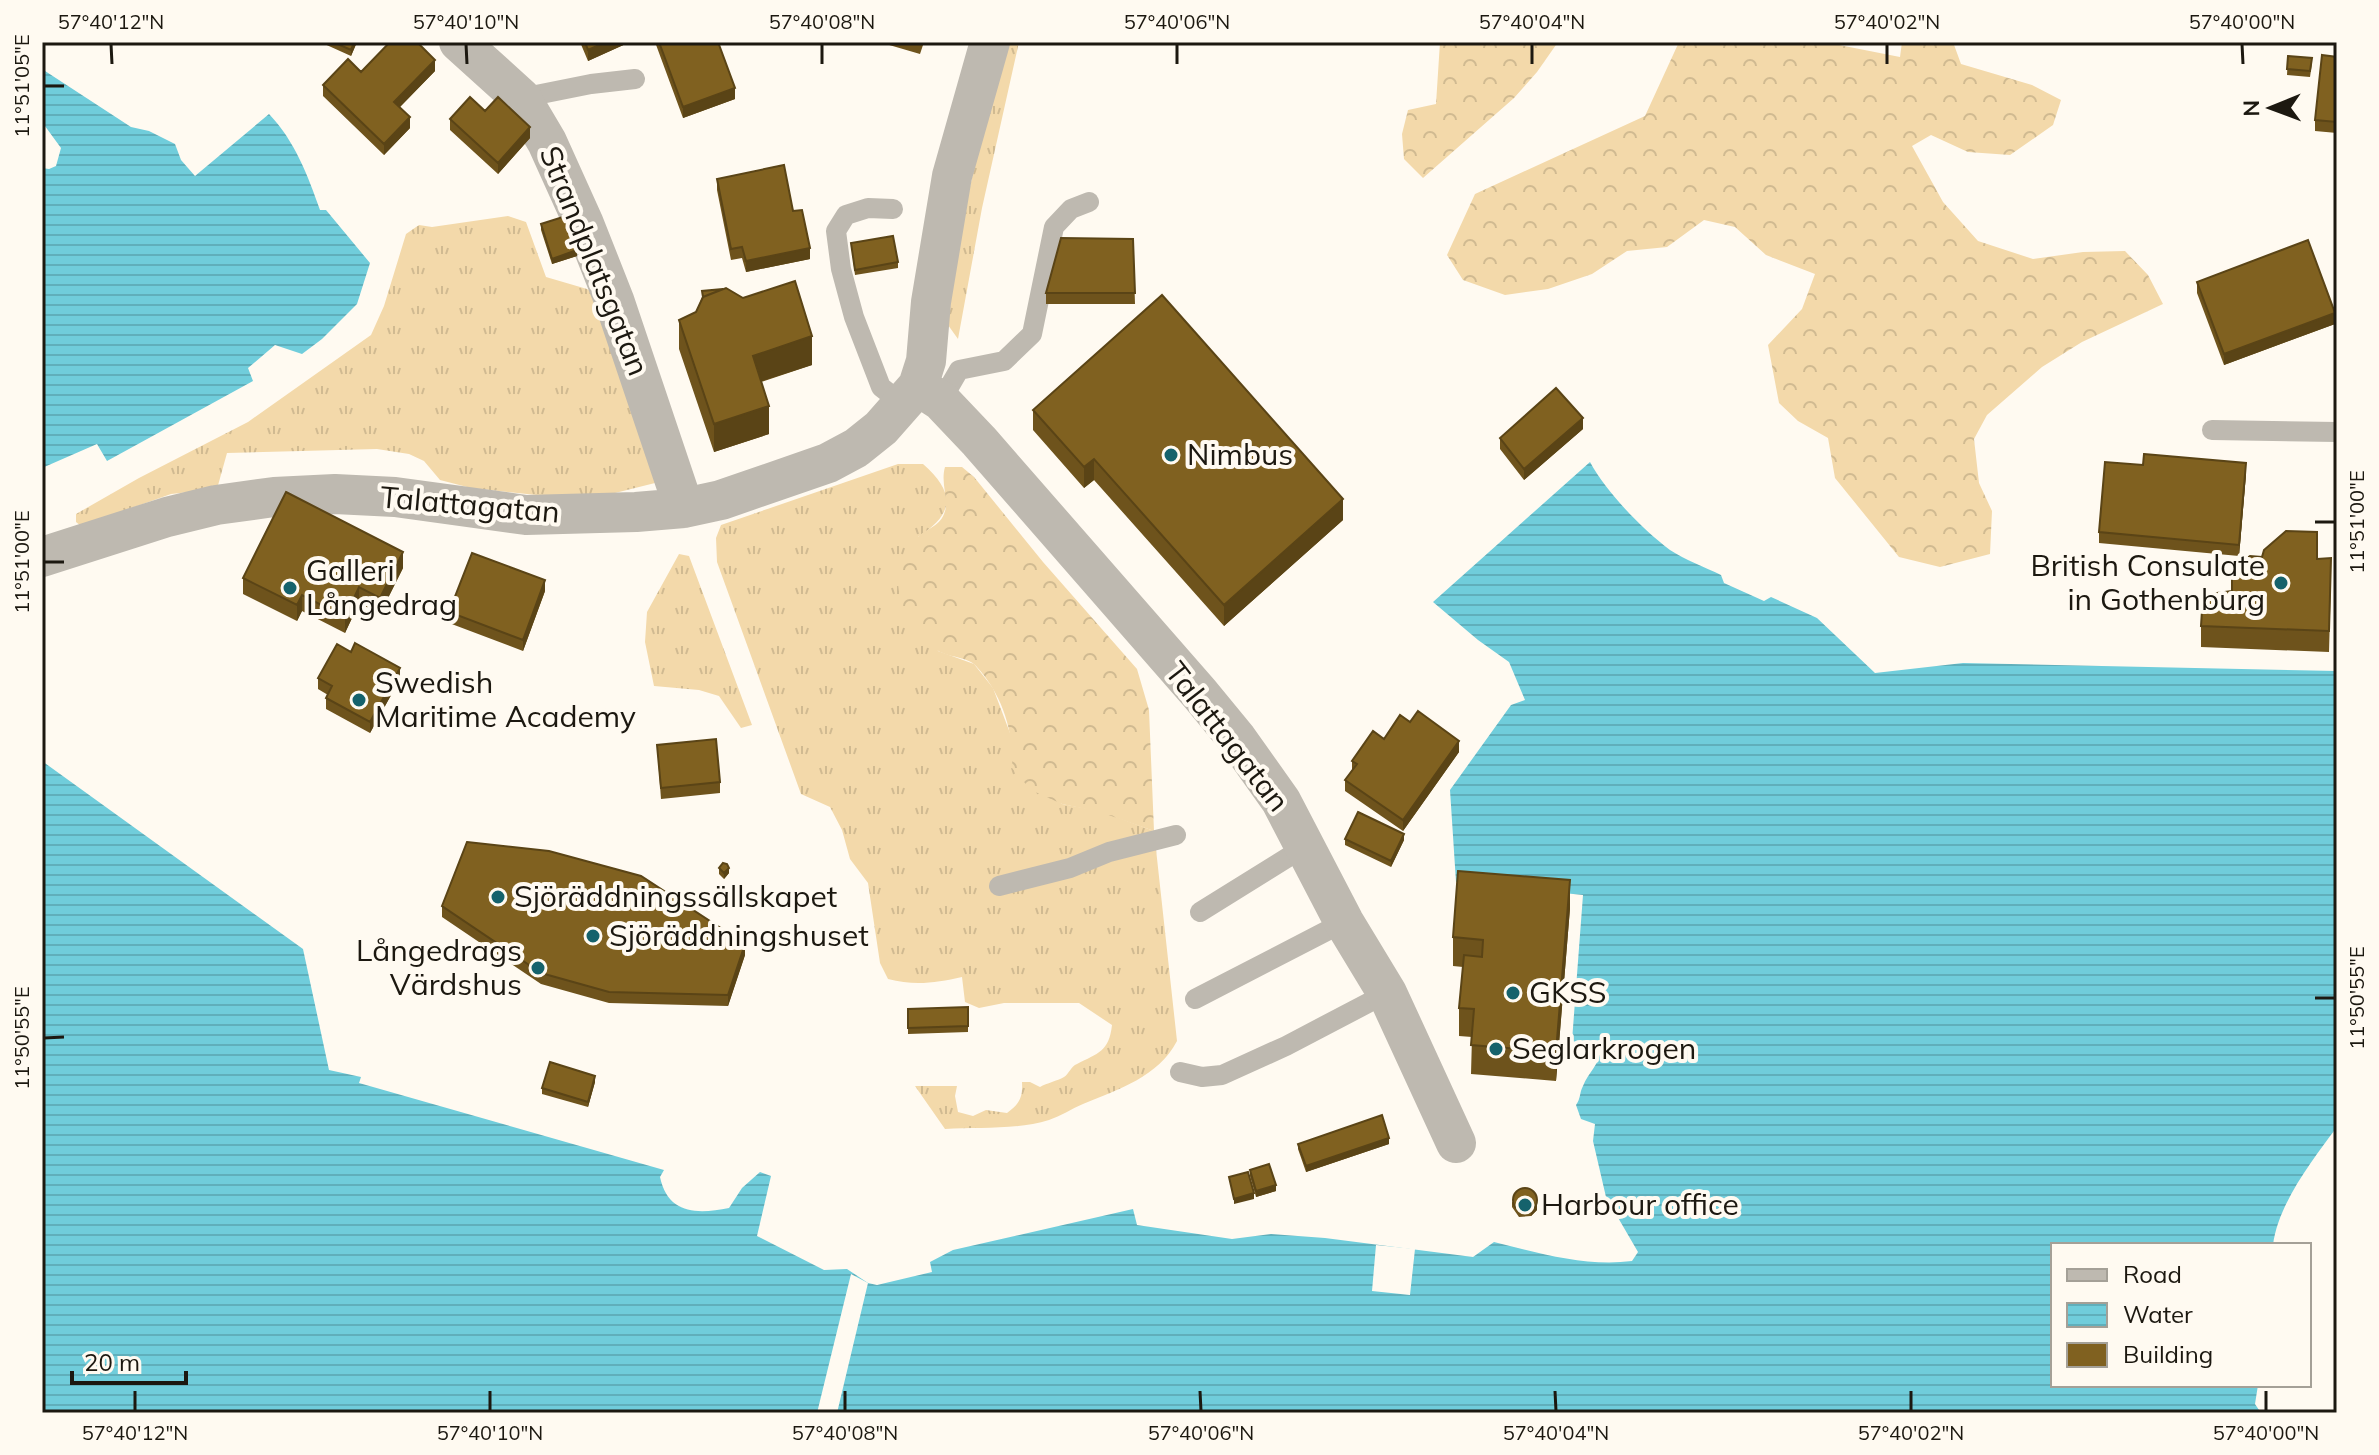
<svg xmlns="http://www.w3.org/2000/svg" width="2379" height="1455" font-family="Mulish,sans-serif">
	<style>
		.grass { fill: url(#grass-tufts) }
		.forest { fill: url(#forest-crowns) }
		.water { fill: url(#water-rules) }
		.pier { fill: #fffaf1 }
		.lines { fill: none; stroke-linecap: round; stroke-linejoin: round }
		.lane { stroke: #beb9b0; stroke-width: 20 }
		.street { stroke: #beb9b0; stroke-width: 40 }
		.wall { fill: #6e531c }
		.shaded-wall { fill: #5a4416 }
		.building { fill: #806120; stroke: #5a4416; stroke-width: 2 }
		.ticks { fill: none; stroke: #1c1810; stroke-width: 3 }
		.poi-dot { fill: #15626c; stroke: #fffaf1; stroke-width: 3 }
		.labels { text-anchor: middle; stroke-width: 8; stroke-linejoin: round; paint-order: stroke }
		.street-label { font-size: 30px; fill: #1c1810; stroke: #fffaf1 }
		.poi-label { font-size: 30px; fill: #1c1810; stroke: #fffaf1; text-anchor: start }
		.neatline { fill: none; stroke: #1c1810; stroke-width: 3 }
		.ticks-label { font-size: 20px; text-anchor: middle; fill: #1c1810 }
	</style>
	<defs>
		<pattern id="grass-tufts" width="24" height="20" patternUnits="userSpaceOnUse" patternTransform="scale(2)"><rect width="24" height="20" fill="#f3d9aa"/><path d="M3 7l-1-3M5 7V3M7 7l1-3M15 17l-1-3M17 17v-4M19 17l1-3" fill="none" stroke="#d0ba91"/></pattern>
		<pattern id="forest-crowns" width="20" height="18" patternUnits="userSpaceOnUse" patternTransform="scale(2)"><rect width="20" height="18" fill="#f3d9aa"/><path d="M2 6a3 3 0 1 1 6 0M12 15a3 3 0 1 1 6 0" fill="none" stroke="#d0ba91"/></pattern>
		<pattern id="water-rules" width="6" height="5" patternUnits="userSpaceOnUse" patternTransform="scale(2)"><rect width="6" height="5" fill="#70cddb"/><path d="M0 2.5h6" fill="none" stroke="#60afbb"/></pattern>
	</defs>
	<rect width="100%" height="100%" fill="#fffaf1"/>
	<path class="grass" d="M1002,42h17l-37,166 -24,131 -10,-14 -2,-30z
		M508,216l18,6 20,55 41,12 17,12 63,179 -52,13 -60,4 -84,-9 -31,-8 -16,-19 -15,-7 -32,-5 -150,4 -10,36 -46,5 -90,32 -5,-4v-8l63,-36 109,-56 123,-87 13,-29 22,-72 13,-9 13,2z
		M898,464h25c33,29 31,50 -5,73l20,114 36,13 19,24 20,53v27l49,36 38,7 54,20 23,210c-19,36 -58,48 -94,63 -12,5 -22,12 -34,16 -32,10 -71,7 -104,9l-30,-43h42l-2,10 3,16 15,4 13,-6 21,3c12,-9 16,-15 15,-31h8l10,5c7,-4 17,-6 24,-10 5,-3 7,-11 13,-13 21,-11 32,-12 35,-39l-33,-22h-75l-25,5 -14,-6 -3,-25c-26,6 -48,9 -74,2l-8,-16 -12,-80 -18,-24 -8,-29 -12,-23 -29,-13 -84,-232 -1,-24 5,-13z
		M679,554l10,2 63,169 -11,3 -22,-32 -20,-6 -45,-4 -9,-44 2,-30z"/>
	<path class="forest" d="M1440,42h118l-21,30 -23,26 -91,80 -19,-19 -2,-25 6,-24 28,-6z
		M1679,42h145l76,15 2,-15h51l8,22 71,21 29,15 -8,25 -43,30 -42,-3 -37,-17 -19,11 31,56 35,39 55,18 50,-7 42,-1 23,24 15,29 -81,38 -40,25 -55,48 -13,24 5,44 13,28 -2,43 -50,13 -41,-10 -64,-79 -7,-40 -30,-17 -19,-18 -11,-58 34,-36 13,-35 -49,-19 -31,-28 -31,-7 -37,27 -40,4 -35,23 -44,15 -43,6 -42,-15 -16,-25 28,-61 170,-78z
		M945,467h17l12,10 69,85 94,107 12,41 5,121 -54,-19 -38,-8 -31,-14 -19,-22c2,-37 -10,-74 -36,-102 -9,-10 -28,-8 -39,-16 -23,-16 -44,-52 -38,-80 2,-9 12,-25 18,-32 8,-9 22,-11 27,-24 6,-13 -4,-30 1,-47z"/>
	<path class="water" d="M42,69l89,58 18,4 26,13 6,16 14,16 74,-62c26,27 39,62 51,96h6l44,53 -13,41 -35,35 -20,15 -27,-9 -27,23 5,13 -146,80 -10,-17 -55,24v-300l7,1 7,-3 5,-18 -19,-26z
		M1590,462c17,31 52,67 80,88 15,10 35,17 51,25l3,8 40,18 7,-4 46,21 58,55 88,-10 374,8v456c-24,32 -59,77 -64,118h-220v140h205l-3,19 6,9h-2219v-652l261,188 26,121 32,7 -2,6 305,87 -4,7c8,38 38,37 69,31l13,-20 18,-16 11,4 -14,60 67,34 23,-1 21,14 9,2 55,-13 -2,-10 23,-12 180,-41 4,16 95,14 39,-5 54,4 148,19 21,-15c45,11 92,25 138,19l6,-9 -32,-55 -13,-56 2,-17 -14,-5 -5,-14c5,-7 3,-11 7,-19 5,-13 17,-22 18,-37l-29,-8 11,-146 -127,-13 -6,-92 61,-85 14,-5 -16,-38 -31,-22 -45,-38z"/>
	<path class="pier" d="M1376,1245l39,4 -5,46 -38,-4z
		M851,1274l17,9 -31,130h-20z"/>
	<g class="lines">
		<path class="lane" d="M521,98l70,-14 44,-5
			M893,209l-25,-1 -22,7 -10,16 5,38 13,48 27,70 23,18
			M941,401l18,-31 45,-9 28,-27 22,-107 17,-18 18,-7
			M2212,430l125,2
			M999,886l71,-18 39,-16 67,-17
			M1200,912l106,-66
			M1195,999l149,-77
			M1180,1072l22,5 20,-2 64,-29 101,-53"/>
		<path class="street" d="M459,42l62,56 26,44 37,82 30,76 70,208
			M918,386l23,15 38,40 221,253 37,45 44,62 63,121 43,71 69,150
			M42,557l125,-40 49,-12 58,-8 61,-3 60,3 131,18 110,-3 48,-4 37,-8 107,-37 28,-15 25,-20 37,-42 8,-25 5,-59 21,-126 38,-134"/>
	</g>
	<path class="wall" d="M320,42h37l-6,14z
		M580,42h50l-42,19z
		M655,42h63l17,57 -52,19z
		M879,42h45l-4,12z
		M418,43l17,28 -35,36 10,21 -26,27 -61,-59v-11l38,-13z
		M2288,56l24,7 -2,14 -23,-2z
		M2337,57v76l-22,-2v-11z
		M485,111l45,27 -32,36 -48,-44v-11z
		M717,179l76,32 17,48 -64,13 -4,-14 -11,2 -14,-70z
		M541,224l36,32 -25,8 -11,-34z
		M1133,239l2,65h-89v-11z
		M851,243l47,19v6l-43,7z
		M2197,282l138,42 -111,41 -27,-72z
		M735,293l77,72 -51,17 8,52 -55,18 -35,-103v-29l17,-8 6,-15z
		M1033,410l310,110 -119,106 -130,-146 -10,8 -51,-58z
		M1583,429l-59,51 -24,-31v-11z
		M2246,474l-7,82 -140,-13v-11z
		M2317,559l14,20 -2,73 -128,-5v-21l31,-35z
		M403,568l-23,46 -21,-11 -14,30 -43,-22 -5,10 -54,-27v-16z
		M545,591l-22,60 -74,-28v-11z
		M318,678l82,1 -30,54 -44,-24v-11l2,-3 -10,-6z
		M1410,722l49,30 -56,79 -58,-40v-11l7,-10v-9z
		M657,745l63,37v11l-59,6z
		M1345,839l59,1 -13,27 -46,-22z
		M719,868l10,5 -5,6 -5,-5z
		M442,906l303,49 -17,51 -119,-3 -68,-19 -99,-67z
		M1570,908l-14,173 -85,-7 1,-37 -13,-1v-28l4,-41 -10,-1v-29z
		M968,1007v25l-60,2v-25z
		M595,1082l-7,25 -46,-13v-6z
		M1298,1144h91l-83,28 -8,-23z
		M1250,1170l26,21 -20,6 -6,-21z
		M1512,1202l25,8 -6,6 -12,1 -7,-10z"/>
	<path class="shaded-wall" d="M354,42h3l-6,14v-6z
		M606,42h24l-42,19v-11z
		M435,60v11l-41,42v-11z
		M735,88v11l-52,19v-11z
		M410,117v11l-26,27v-11z
		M530,127v11l-32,36v-11z
		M810,248v11l-64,13v-11z
		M577,250v6l-25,8v-5z
		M2335,313v11l-111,41v-11z
		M812,336v29l-59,19v-28z
		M769,406v28l-55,18v-28z
		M1583,418v11l-59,51v-11z
		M1094,459v21l-10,8v-21z
		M2246,463v11l-7,82v-11z
		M1343,499v21l-119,106v-21z
		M403,552v16l-23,46v-16z
		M545,580v11l-22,60v-11z
		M359,587v16l-14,30v-16z
		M302,595v16l-5,10v-16z
		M400,668v11l-30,54v-11z
		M1459,741v11l-56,79v-11z
		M1404,834v6l-13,27v-6z
		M729,868v5l-5,6v-6z
		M1570,880v28l-14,173v-29z
		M745,944v11l-17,51v-11z
		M595,1076v6l-7,25v-5z
		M1389,1138v6l-83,28v-6z
		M1276,1185v6l-20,6v-6z
		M1254,1193v6l-20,5v-5z
		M1537,1204v6l-6,6v-5z"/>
	<path class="building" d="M333,42h21l-3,8z
		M390,42h27l18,18 -41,42 16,15 -26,27 -61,-59 25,-26 13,13z
		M585,42h21l-18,8z
		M659,42h59l17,46 -52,19z
		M2322,55l15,2v65l-22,-2z
		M2288,56l24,2 -2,13 -23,-2z
		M470,97l15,14 13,-14 32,30 -32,36 -48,-44z
		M784,165l9,46 9,-1 8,38 -64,13 -4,-14 -11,2 -14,-70z
		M566,216l11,34 -25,9 -11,-35z
		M893,236l5,26 -43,8 -4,-27z
		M1061,238l72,1 2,54h-89z
		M2308,240l27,73 -111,41 -27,-72z
		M795,281l17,55 -59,20 16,50 -55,18 -35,-104 17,-8 7,-15 23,-9 17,10z
		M723,289l-20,8 -1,-6z
		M1162,295l181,204 -119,106 -130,-146 -10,8 -51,-57z
		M1556,388l27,30 -59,51 -24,-31z
		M2144,454l102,9 -7,82 -140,-13 6,-70 38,3z
		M286,492l117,60 -23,46 -21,-11 -14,30 -43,-22 -5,10 -54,-27z
		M2286,531l31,1v27l14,-1 -2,73 -128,-5 2,-31 29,-4v-22l18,-13 12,1 2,-7z
		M472,553l73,27 -22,60 -74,-28z
		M355,643l45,25 -30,54 -44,-24 6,-12 -14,-8 19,-34 14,8z
		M1418,711l41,30 -56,79 -58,-40 12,-16 -5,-3 21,-30 11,8 16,-24 10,7z
		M716,739l4,43 -59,6 -4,-43z
		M1358,812l46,22 -13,27 -46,-22z
		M467,842l82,9 92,25 104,68 -17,51 -119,-3 -68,-19 -99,-67z
		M723,863l4,1 2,4 -5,5 -5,-5z
		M1458,871l112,9 -14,172 -85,-7 3,-36 -15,-1 5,-53 18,2 1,-17 -30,-3z
		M968,1007v19l-60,2v-19z
		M550,1062l45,14 -7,26 -46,-14z
		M1382,1115l7,23 -83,28 -8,-22z
		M1269,1164l7,21 -20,6 -6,-21z
		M1248,1172l6,21 -20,6 -5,-22z
		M1513 1200a12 12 0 1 1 24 0a12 12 0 1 1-24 0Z"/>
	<path class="ticks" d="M111,44l1,20M466,44l1,20M822,44v20M1177,44v20M1532,44v20M1887,44v20M2242,44l1,20M44,86h20M2315,522h20M44,562h20M2315,998h20M44,1038l20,-1M135,1391v20M490,1391v20M845,1391v20M1200,1391l1,20M1555,1391l1,20M1911,1391v20M2266,1391v20"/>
	<g class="poi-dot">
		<circle cx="1171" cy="455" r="8"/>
		<circle cx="2281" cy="583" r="8"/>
		<circle cx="290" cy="588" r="8"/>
		<circle cx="359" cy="700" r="8"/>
		<circle cx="498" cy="897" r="8"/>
		<circle cx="593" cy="936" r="8"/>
		<circle cx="538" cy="968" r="8"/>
		<circle cx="1513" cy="993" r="8"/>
		<circle cx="1496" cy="1049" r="8"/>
		<circle cx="1525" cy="1205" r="8"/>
	</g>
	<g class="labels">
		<g class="street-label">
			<text transform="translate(594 261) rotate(68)" y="10">Strandplatsgatan</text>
			<text transform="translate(470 505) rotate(5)" y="10">Talattagatan</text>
			<text transform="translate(1227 737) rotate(52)" y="10">Talattagatan</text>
		</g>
		<g class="poi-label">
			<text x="1187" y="465">Nimbus</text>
			<text x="2265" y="576" text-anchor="end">British Consulate<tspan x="2265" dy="34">in Gothenburg</tspan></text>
			<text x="306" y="581">Galleri<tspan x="306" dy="34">Långedrag</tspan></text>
			<text x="375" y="693">Swedish<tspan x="375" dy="34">Maritime Academy</tspan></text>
			<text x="514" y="907">Sjöräddningssällskapet</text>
			<text x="609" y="946">Sjöräddningshuset</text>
			<text x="522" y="961" text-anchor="end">Långedrags<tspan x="522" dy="34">Värdshus</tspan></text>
			<text x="1529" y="1003">GKSS</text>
			<text x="1512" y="1059">Seglarkrogen</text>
			<text x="1541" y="1215">Harbour office</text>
		</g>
	</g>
	<rect width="2379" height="1455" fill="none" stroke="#fffaf1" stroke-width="88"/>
	<rect x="2051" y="1243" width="260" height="144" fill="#fffaf1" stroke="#a4a097" stroke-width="2"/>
	<rect x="2067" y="1269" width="40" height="12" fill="#beb9b0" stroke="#a4a097" stroke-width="2"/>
	<text x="2123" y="1283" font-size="24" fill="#1c1810">Road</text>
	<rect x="2067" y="1303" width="40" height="24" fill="url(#water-rules)" stroke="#a4a097" stroke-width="2"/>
	<text x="2123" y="1323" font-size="24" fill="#1c1810">Water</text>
	<rect x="2067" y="1343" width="40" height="24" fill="#806120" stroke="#a4a097" stroke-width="2"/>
	<text x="2123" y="1363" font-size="24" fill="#1c1810">Building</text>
	<g transform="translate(2271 108) rotate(269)" stroke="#fffaf1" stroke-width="6" paint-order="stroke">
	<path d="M0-6L14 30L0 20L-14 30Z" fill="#1c1810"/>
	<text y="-12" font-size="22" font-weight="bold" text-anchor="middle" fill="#1c1810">N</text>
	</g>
	<path d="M72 1371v12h114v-12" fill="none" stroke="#1c1810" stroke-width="4"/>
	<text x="84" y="1371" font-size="24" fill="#1c1810" stroke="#fffaf1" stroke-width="6" paint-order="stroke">20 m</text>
	<rect x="44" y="44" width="2291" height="1367" class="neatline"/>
	<g class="ticks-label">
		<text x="111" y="29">57°40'12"N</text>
		<text x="466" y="29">57°40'10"N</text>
		<text x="822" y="29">57°40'08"N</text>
		<text x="1177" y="29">57°40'06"N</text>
		<text x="1532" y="29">57°40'04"N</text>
		<text x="1887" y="29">57°40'02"N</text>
		<text x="2242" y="29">57°40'00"N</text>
		<text transform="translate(22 86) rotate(-90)" y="7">11°51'05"E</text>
		<text transform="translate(2357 522) rotate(-90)" y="7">11°51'00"E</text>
		<text transform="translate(22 562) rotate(-90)" y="7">11°51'00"E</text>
		<text transform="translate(2357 998) rotate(-90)" y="7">11°50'55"E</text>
		<text transform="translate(22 1038) rotate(-90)" y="7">11°50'55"E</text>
		<text x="135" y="1440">57°40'12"N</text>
		<text x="490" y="1440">57°40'10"N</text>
		<text x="845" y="1440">57°40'08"N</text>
		<text x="1201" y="1440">57°40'06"N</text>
		<text x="1556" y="1440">57°40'04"N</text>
		<text x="1911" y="1440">57°40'02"N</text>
		<text x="2266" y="1440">57°40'00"N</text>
	</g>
</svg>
